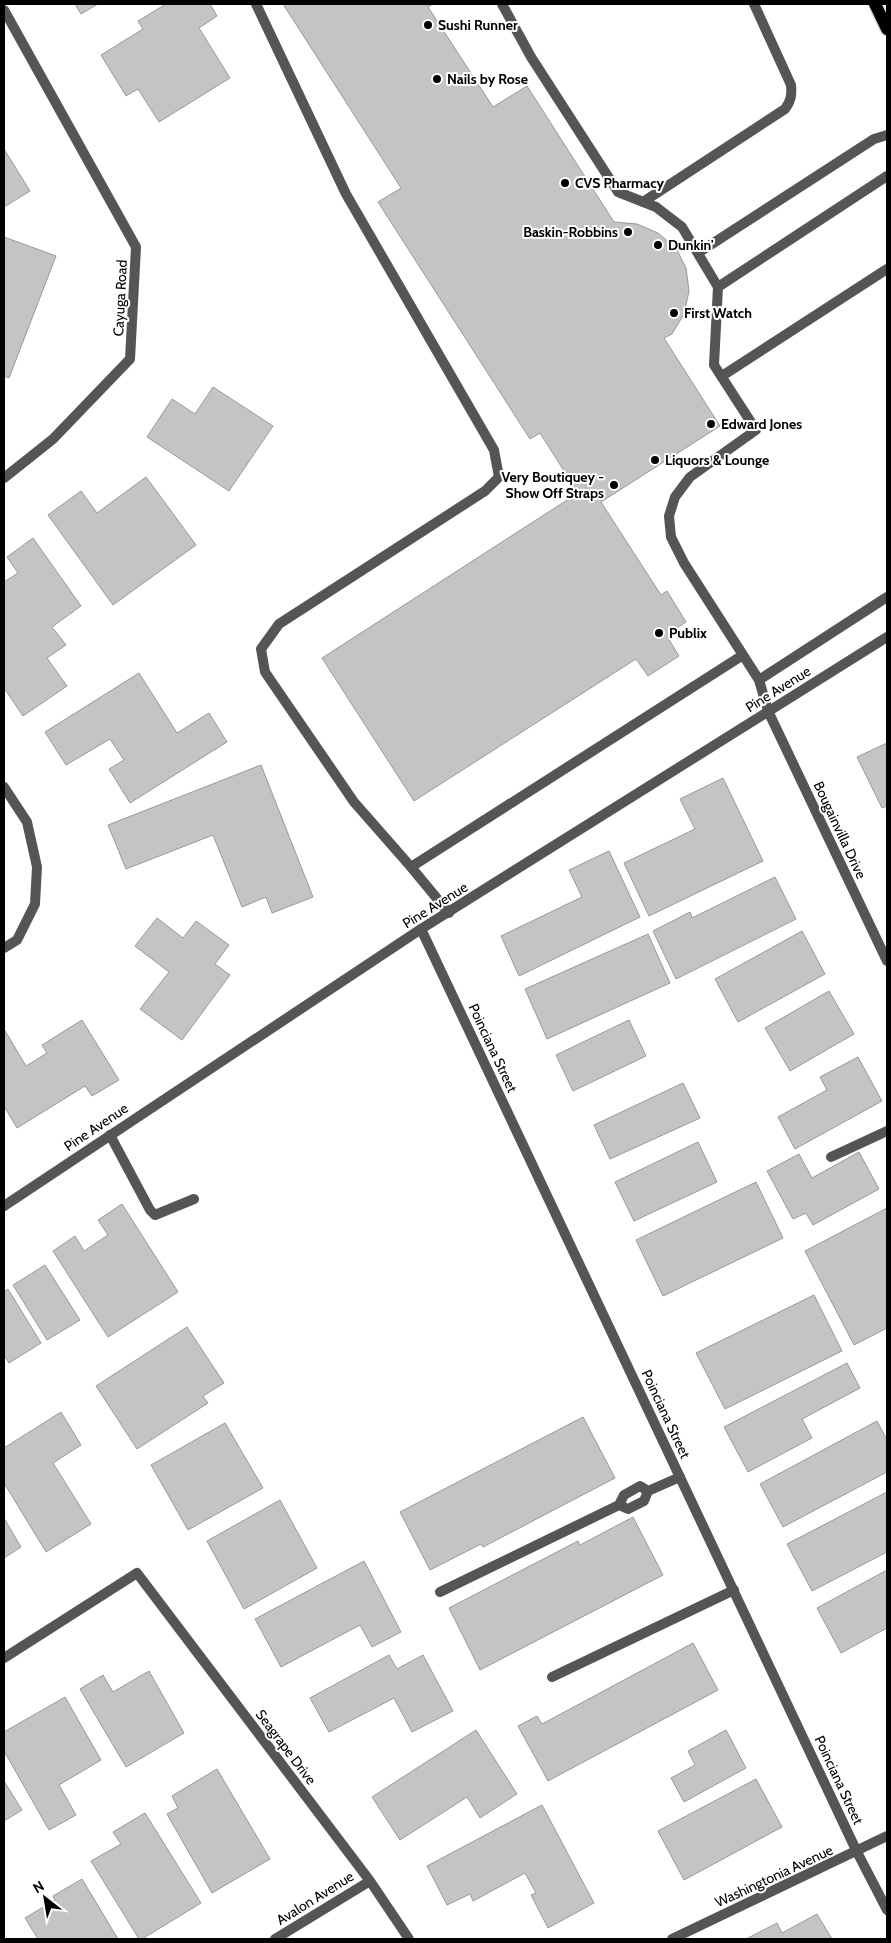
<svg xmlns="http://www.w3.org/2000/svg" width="891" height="1943" font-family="Cabin,sans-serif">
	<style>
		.building { fill: #c4c4c4; stroke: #999 }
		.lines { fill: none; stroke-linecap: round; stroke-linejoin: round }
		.primary-casing { stroke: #dbdbdb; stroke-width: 15 }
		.service { stroke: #555; stroke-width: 10 }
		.minor { stroke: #555; stroke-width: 10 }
		.primary { stroke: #000; stroke-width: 12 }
		.poi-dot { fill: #000; stroke: #fff; stroke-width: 2 }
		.labels { text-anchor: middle; stroke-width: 4; stroke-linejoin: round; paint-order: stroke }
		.poi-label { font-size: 14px; font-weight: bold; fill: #000; stroke: #fff; text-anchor: start }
		.street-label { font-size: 14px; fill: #000; stroke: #fff }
	</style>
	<rect width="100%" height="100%" fill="#fff"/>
	<path class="building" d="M75,4h23l-17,10z
		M166,4h44l7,12 -18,12 31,50 -71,44 -21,-33 -12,7 -25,-41 42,-26 -5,-8z
		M283,4h150l-5,3 65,100 34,-21 87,136 23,2 21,9 18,15 10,20 3,23 -5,23 -12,20 -8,4 56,88 -119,76 60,93 6,-4 19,31 -17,11 -1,5 11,18 -31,20 -12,-17 -222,142 -92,-143 256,-165 -38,-60 -10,6 -152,-237 23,-14z
		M4,149l26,42 -26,16z
		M4,237l52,19 -47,122 -5,-2z
		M213,387l60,39 -44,65 -82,-54 25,-38 23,15z
		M146,477l50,68 -83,60 -65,-90 33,-24 16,22z
		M33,538l48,68 -29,21 14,18 -19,13 20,28 -44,30 -19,-28v-106l14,-9 -11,-16z
		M139,673l38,60 32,-20 18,29 -97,61 -21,-34 15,-9 -14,-21 -44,26 -21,-33z
		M887,743v63l-5,2 -25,-51z
		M261,765l52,132 -41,16 -6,-16 -24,10 -29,-72 -87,34 -18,-44z
		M723,778l40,83 -114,55 -25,-53 71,-34 -15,-30z
		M609,851l31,66 -121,59 -18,-40 81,-39 -13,-27z
		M775,877l21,42 -120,60 -23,-48 37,-19 2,6z
		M157,918l26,20 13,-17 33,24 -14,19 15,11 -48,65 -42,-31 29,-37 -34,-26z
		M802,931l23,43 -87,48 -23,-43z
		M648,934l22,49 -123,56 -22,-50z
		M829,991l25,43 -64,37 -25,-43z
		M82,1020l37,60 -27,16 -7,-10 -68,42 -13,-22v-77l22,37 21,-13 -5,-8z
		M629,1020l17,36 -73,35 -17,-36z
		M858,1057l24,44 -87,48 -17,-32 49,-27 -7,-13z
		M683,1083l17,35 -90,41 -16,-34z
		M698,1142l19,40 -83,39 -19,-39z
		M859,1152l20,37 -66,36 -7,-12 -13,6 -26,-48 32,-17 13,24z
		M756,1182l27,56 -120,58 -27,-56z
		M122,1204l56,88 -70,45 -55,-86 22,-15 9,15 24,-16 -10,-15z
		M887,1208v120l-33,17 -49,-94z
		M45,1265l35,55 -33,20 -34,-55z
		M8,1289l33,54 -32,20 -5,-8v-63z
		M814,1295l28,56 -117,58 -29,-56z
		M187,1327l37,56 -21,13 5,7 -71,46 -41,-63z
		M847,1363l13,25 -58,31 10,19 -64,34 -24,-45z
		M61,1412l20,33 -28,18 38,61 -45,28 -42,-69v-35z
		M583,1417l32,61 -132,69 -2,-3 -51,26 -30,-58z
		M877,1421l10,19v32l-104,55 -23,-43z
		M225,1423l38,65 -75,42 -37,-65z
		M887,1492v60l-75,39 -25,-47z
		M280,1500l37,68 -73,41 -37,-68z
		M633,1517l30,58 -183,95 -31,-62 129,-67 2,4z
		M4,1518l17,29 -17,11z
		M364,1561l37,71 -29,15 -12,-22 -79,42 -26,-48z
		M887,1570v58l-46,25 -24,-45z
		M693,1643l25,47 -170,91 -30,-55 19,-10 5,8z
		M389,1655l8,14 26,-14 30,56 -41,21 -18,-34 -65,34 -19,-34z
		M149,1671l35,62 -58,34 -46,-78 23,-14 10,17z
		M65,1697l36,63 -42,25 17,30 -27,15 -45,-79v-19z
		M476,1730l41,64 -37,24 -13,-21 -67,43 -28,-43z
		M726,1730l20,38 -62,34 -13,-24 24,-13 -7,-14z
		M217,1769l53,90 -58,34 -45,-79 11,-6 -6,-12z
		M756,1779l26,48 -98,53 -26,-49z
		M4,1781l18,29 -18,11z
		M542,1805l52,98 -46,25 -17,-33 5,-2 -11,-20 -52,28 -3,-7 -23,11 -20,-39z
		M145,1813l56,90 -59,36h-3l-48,-78 30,-17 -8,-12z
		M82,1879l36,60h-80l-13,-21 30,-18 -2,-4z
		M817,1914l15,25h-86l31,-16 5,10z"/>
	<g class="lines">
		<g class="primary-casing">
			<path id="primary" d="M875,4l12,25"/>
		</g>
		<path class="service" d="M256,4l90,190 148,256 5,27 -14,14 -206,133 -18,25 4,23 89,130 57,65 38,46
			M502,4l29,53 87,135 38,15 26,20 36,60 -4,78 42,65 -66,47 -15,20 -6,19 2,21 13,26 75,117 9,31
			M643,202l142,-93c6,-8 7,-14 6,-24l-37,-81
			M698,253l176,-114 13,-4
			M718,287l169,-111
			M722,376l165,-107
			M759,680l128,-83
			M411,867l332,-212
			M110,1135l40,75 5,5 39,-16
			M831,1157l56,-26
			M648,1491l-8,-5 -16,9 -5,10 9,4 16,-8 4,-10 32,-14
			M440,1592l179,-87
			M552,1677l182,-87"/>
		<path class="minor" d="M4,10l132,237 -6,112 -77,80 -49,39
			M768,711l119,250
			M4,787l23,35 10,45 -2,37 -18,36 -13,8
			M421,929l436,923 30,58
			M4,1206l417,-277 466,-292
			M4,1658l133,-85 233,308 39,58
			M275,1939l95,-58
			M672,1939l215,-103"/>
		<use href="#primary" class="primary"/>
	</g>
	<g class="poi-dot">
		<circle cx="428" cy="25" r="5"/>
		<circle cx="437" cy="79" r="5"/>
		<circle cx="565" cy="183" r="5"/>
		<circle cx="628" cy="232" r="5"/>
		<circle cx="658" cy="245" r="5"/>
		<circle cx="674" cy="313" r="5"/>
		<circle cx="711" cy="424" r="5"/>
		<circle cx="655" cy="460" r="5"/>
		<circle cx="614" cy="485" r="5"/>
		<circle cx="659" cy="633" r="5"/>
	</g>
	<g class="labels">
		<g class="poi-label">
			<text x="438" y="30">Sushi Runner</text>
			<text x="447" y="84">Nails by Rose</text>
			<text x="575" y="188">CVS Pharmacy</text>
			<text x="618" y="237" text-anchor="end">Baskin-Robbins</text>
			<text x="668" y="250">Dunkin'</text>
			<text x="684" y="318">First Watch</text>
			<text x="721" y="429">Edward Jones</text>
			<text x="665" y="465">Liquors &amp; Lounge</text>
			<text x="604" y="482" text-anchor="end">Very Boutiquey -<tspan x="604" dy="16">Show Off Straps</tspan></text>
			<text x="669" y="638">Publix</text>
		</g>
		<g class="street-label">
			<text transform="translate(120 298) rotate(-87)" y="5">Cayuga Road</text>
			<text transform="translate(778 689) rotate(-32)" y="5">Pine Avenue</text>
			<text transform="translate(840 830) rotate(65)" y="5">Bougainvilla Drive</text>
			<text transform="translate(435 905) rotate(-32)" y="5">Pine Avenue</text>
			<text transform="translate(493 1048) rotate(65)" y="5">Poinciana Street</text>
			<text transform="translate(96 1127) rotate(-34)" y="5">Pine Avenue</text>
			<text transform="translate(666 1414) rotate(65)" y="5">Poinciana Street</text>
			<text transform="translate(286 1747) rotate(53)" y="5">Seagrape Drive</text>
			<text transform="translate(839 1780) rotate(65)" y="5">Poinciana Street</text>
			<text transform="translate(774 1876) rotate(-25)" y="5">Washingtonia Avenue</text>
			<text transform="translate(315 1898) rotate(-32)" y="5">Avalon Avenue</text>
		</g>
	</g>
	<rect width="891" height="1943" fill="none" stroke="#000000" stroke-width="10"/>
	<g transform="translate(45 1898) rotate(329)" stroke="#ffffff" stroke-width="4" paint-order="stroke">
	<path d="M0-4L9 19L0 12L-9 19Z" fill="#000000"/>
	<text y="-8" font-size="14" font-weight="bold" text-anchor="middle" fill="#000000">N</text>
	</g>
</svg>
